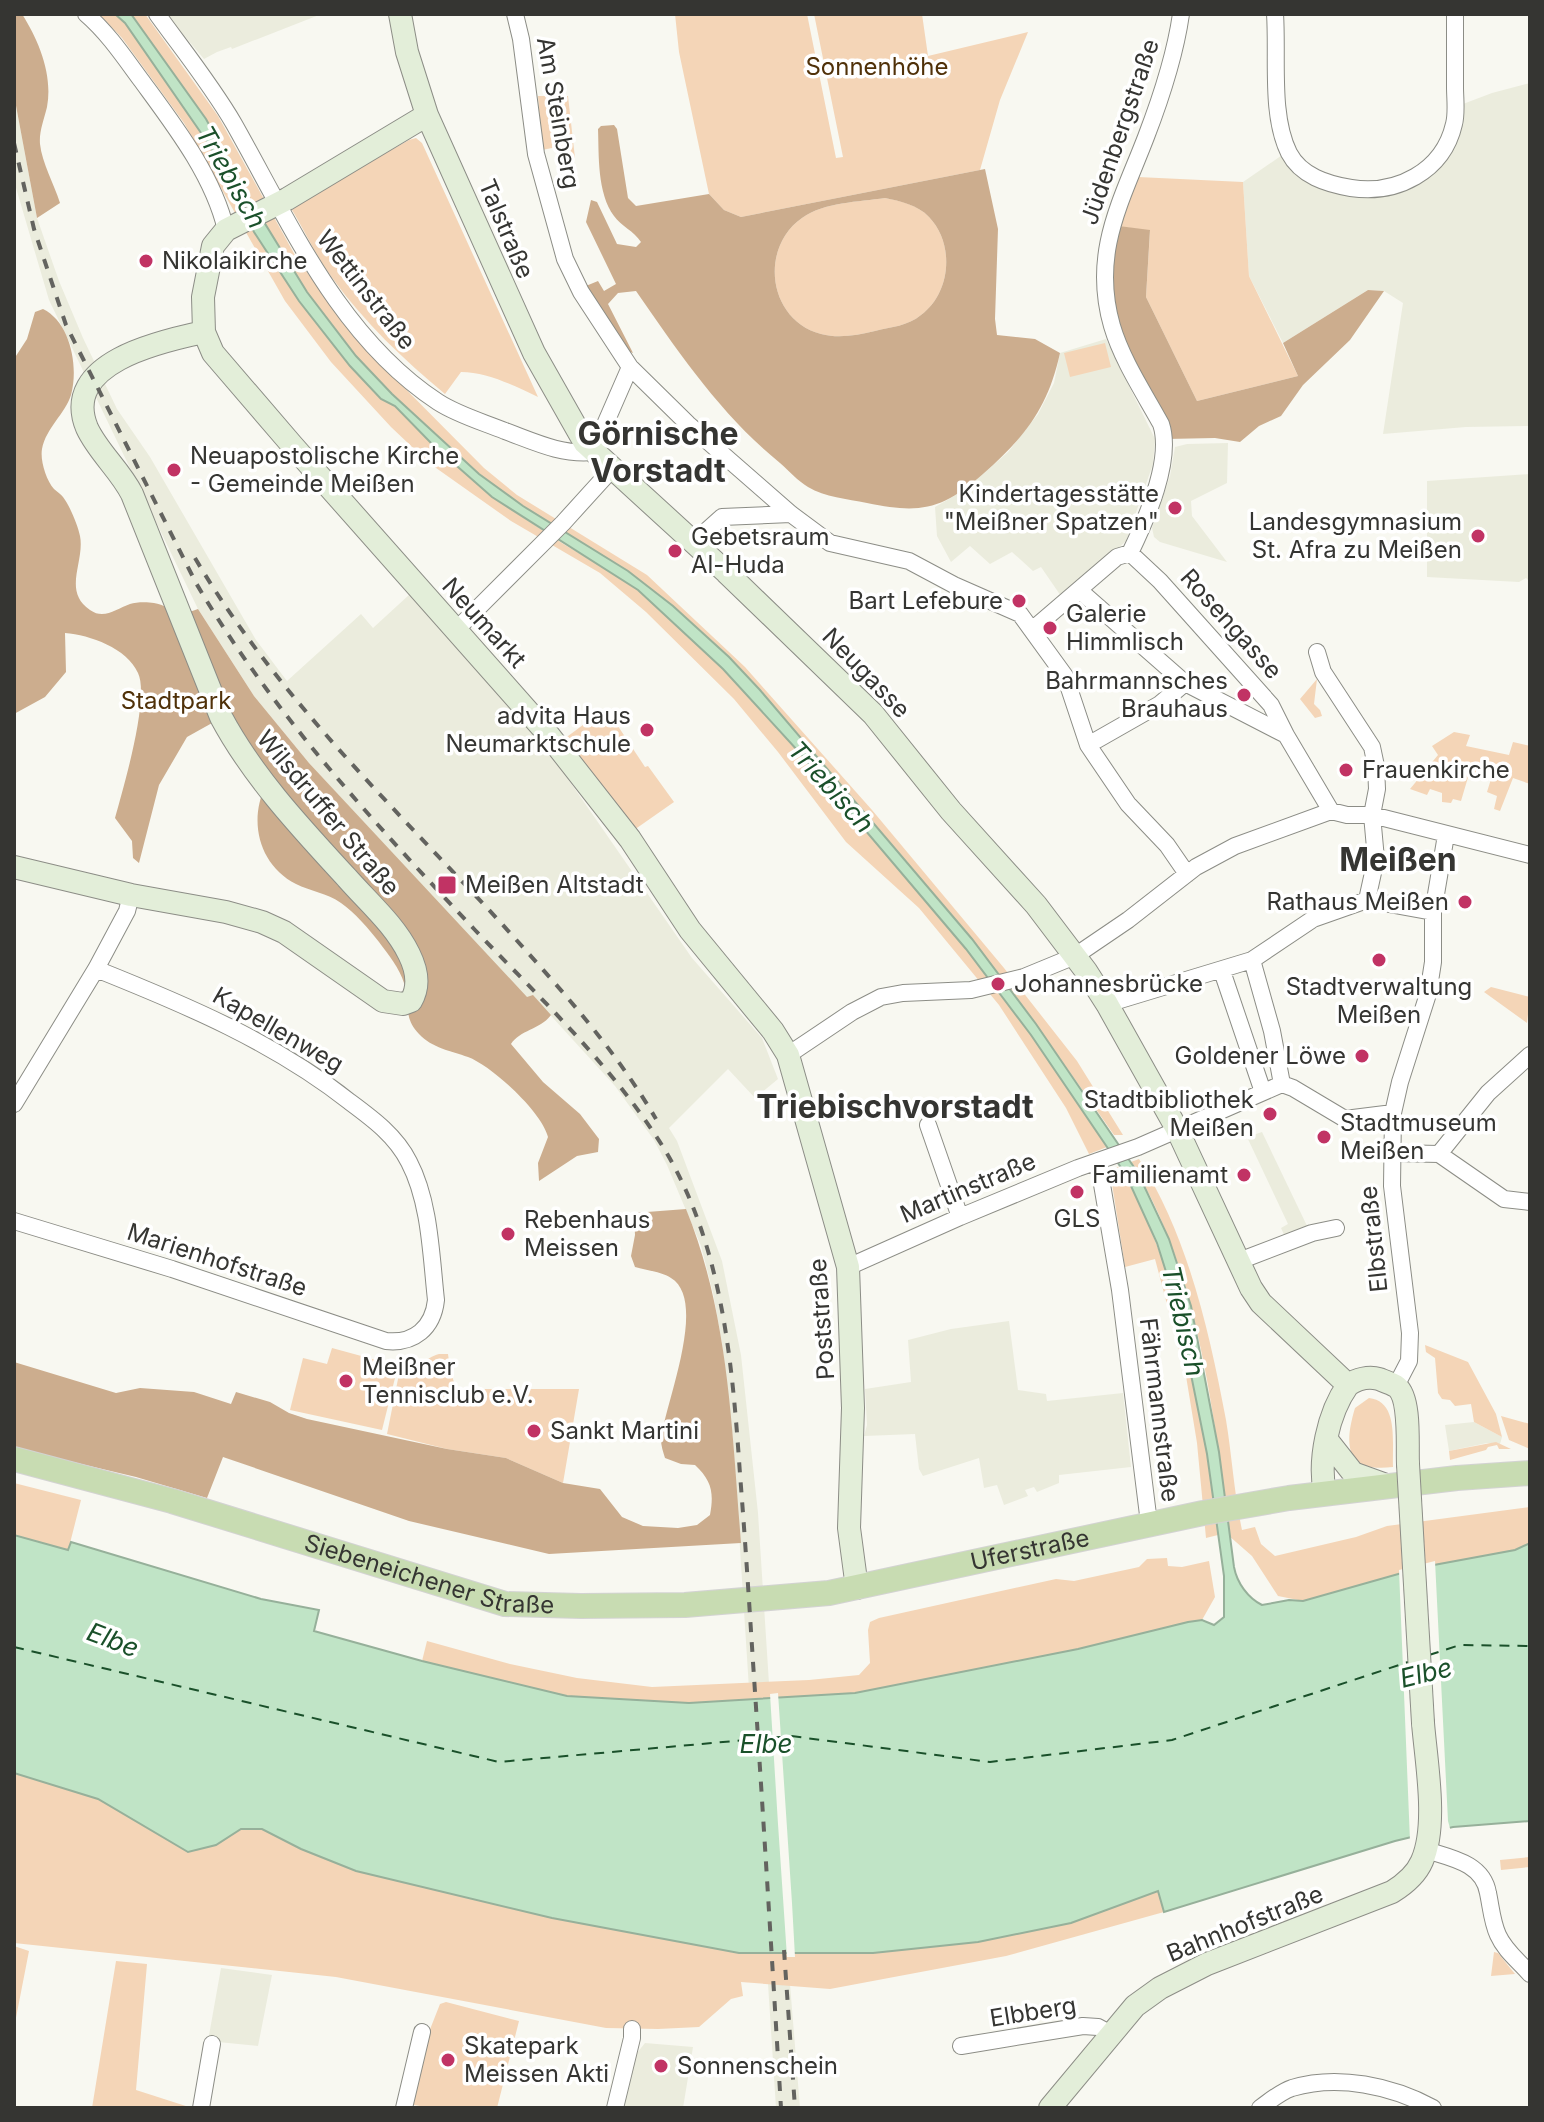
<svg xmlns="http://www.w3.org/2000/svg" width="1544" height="2122" font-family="Inter,sans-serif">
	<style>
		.built { fill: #ebecdd }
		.green { fill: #f4d5b7 }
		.forest { fill: #ccad8e; fill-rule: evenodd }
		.water { fill: #c0e4c6; stroke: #96b09a; stroke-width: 2 }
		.pier { fill: #f8f8f1 }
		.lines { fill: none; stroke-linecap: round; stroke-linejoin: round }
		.ferry { stroke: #1a502a; stroke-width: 2; stroke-dasharray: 10 8; stroke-linecap: butt }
		.street-casing { stroke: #8c8d86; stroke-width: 18 }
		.secondary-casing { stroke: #8c8d86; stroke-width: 24 }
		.primary-casing { stroke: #d3d3d2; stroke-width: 26 }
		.street { stroke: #fff; stroke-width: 16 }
		.secondary { stroke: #e3eed9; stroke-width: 22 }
		.primary { stroke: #c8dcb2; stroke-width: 24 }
		.rail { stroke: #63635f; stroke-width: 4; stroke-dasharray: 10 10; stroke-linecap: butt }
		.secondary-bridge-casing { stroke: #8c8d86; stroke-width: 24; stroke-linecap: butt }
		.secondary-bridge { stroke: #e3eed9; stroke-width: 22 }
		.poi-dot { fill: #c13364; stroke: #fff; stroke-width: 3 }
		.labels { text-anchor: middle; stroke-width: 7; stroke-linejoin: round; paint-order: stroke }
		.park-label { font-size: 24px; fill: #503109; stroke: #fff }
		.street-label { font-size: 24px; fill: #353532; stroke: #fff }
		.poi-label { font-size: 24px; fill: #353532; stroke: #fff; text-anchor: start }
		.water-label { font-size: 26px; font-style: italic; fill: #1a502a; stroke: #fff }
		.district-label { font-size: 32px; font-weight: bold; fill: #353532; stroke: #fff }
	</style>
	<rect width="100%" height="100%" fill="#f8f8f1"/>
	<path class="built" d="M166,14h152l1,1 -87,34 -1,-2 -14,5 -13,7z
		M1530,83v343l-64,1 -83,7 20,-131 -19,-12 -16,-1 -85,53 -34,-67 -6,-94 45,-31 7,11 58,26 69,-15 41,-69 29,-11z
		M14,95l23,123 22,63 24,57 34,71 33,48 106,183 31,41 74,-67 12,14 37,-34 131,146 151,218 70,80 16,41 -23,19 -27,-29 -59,59 8,13 45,120 19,94 17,158 24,372 18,223h-24l-43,-668 -11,-97 -9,-50 -12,-47 -34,-81 -13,-25 -39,-54 -82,-90 -6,2 -80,-85 -138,-150 -55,-67 -56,-87 -149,-309 -35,-119z
		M1106,339l49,100 -2,25 -27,77 -63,58 -22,-32 -8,4 -21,-19 -22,12 -20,-18 -19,16 -14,-26 -2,-29 31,-18 42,-37 30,-38 16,-31 6,-30z
		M1228,443l-1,40 -36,18 1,15 35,46 -67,-20 -6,-5 -2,-9 18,-52 5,-29 12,-3z
		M1530,474v108l-4,-4 -7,4 -92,-5v-96z
		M1262,1132l47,98 -23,9 -5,-11 7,-4 -41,-87z
		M1009,1321l9,69 28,4 1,7 76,-8 8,74 -72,8v8l-22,9 -3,-5 -9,3 3,6 -24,9 -7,-20 -13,3 -5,-30 -56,18 -4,-7 -4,-35 -51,2 3,-11 -2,-36 46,-7 -3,-42 43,-11z
		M1474,1422l28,15 -2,7 -13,-1 -38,8 -4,-26z
		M221,1968l51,7 -14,71 -50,-5z
		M645,2043l48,4 -10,61h-60l14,-55z"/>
	<path class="green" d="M99,14h16l10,9 83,120 46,89 45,69 51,65 31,33 14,7 38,39 59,52 73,48 55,32 36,27 97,95 213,250 65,86 76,112 -18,7 -23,-46 -67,-103 -80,-97 -73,-66 -68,-90 -44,-53 -88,-87 -46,-39 -89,-52 -82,-58 -38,-36 -60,-65 -46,-61 -101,-178 -62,-85z
		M131,14h14l73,102 78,141 57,79 131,132 33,27 130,80 98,92 127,143 132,158 73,93 46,74h-9l-78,-111 -64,-85 -212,-249 -31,-33 -56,-51 -45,-35 -105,-65 -44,-32 -87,-80 -36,-38 -49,-64 -59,-96 -42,-77z
		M675,14h132l29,144 7,-1 -29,-143h108l6,42 100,-24 -28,68 -20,70 -239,47 -17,-7 -15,-16 -30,-142z
		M538,96h30l7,62 -11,2 -4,-4 -3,-9 -15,3z
		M416,138l6,5 116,254c-23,-11 -51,-25 -77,-25l-16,22c-42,-35 -80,-71 -112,-115 -15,-20 -26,-43 -38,-64l-3,-5 7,-8 110,-62z
		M1138,177l105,5 6,94 49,100 -101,25 -51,-104 4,-66 -39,-6z
		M885,198c16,3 33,7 44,19 26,27 22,76 -8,98 -13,11 -30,12 -46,16 -18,4 -35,8 -54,3 -53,-14 -62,-86 -19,-116 22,-16 57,-16 83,-20z
		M1105,343l6,24 -41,10 -6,-24z
		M1317,679l-3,25 6,6 2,6 -7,2 -15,-19z
		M606,708l39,59 3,-1 26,36 -40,28 -70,-91z
		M1454,732l16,3 -4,11 43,9 4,-13 17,4v38l-17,-6 -13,33 -6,-2 3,-13 -10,-4 4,-13 -22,-5 -8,27 -8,-2 -2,4 -9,-1v-9l-12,-4 -3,6 -17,-6 28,-34 -6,-9z
		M1491,987l39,10 -3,26 -43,-31z
		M1139,1159c49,78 70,171 87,261 6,36 8,73 16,110l13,-3 6,17 14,12 81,-19 31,-11 143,-19v36l-15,7 -212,51 -25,-5 -26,-40 -24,-21c-13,-122 -31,-268 -97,-373z
		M1120,1166c10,15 17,33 24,49 46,100 59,213 74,320l-12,3 -9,-95 -11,-67 -31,-117 -30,8 -15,-96z
		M1425,1345l43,17 28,52 6,23 -28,-15 -3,-18 -16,2 -5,-6 -8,-1 -4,-6 -3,-35 -9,-6z
		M332,1348l66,18 -16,64 -92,-20 13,-52 24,6z
		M439,1354h9l2,15 6,20h123l-16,94 -57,-25 -59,-9 -60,-15 13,-65c18,2 24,-11 39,-15z
		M1369,1398c30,3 23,45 24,69 -48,6 -49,-22 -38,-59z
		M1501,1416l29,8v25l-21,-9z
		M1496,1442l15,7h-12l-2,-4 -9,2 -2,3 -36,10 -1,-9z
		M14,1483l67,17 -13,51 -54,-16z
		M1167,1558l1,8 14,1 27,-6 6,36 -13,23 -124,29 -223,44 -166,10 -122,-7 -145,-35 5,-20 83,23 67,14 75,9 157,-7 50,-5 11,-12 -2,-33 2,-8 9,-4 177,-39 18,2 65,-14 8,-8z
		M14,1773l84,26 90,53 28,-7 25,-16h21l39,20 55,22 196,47 187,35h134l105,-11 93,-19 88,-33 5,22 -158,44 -176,33 -89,-7 2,14 -12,3 -32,28 -41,2 -52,-1 -270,-51 -322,-34z
		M1530,1857v10l-29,3 -1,-10z
		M14,1946l15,5 -15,77z
		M1494,1952l4,1 17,21 -24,2z
		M116,1961l31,3 -11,126 56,18h-100z
		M446,2002l73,19 -22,87h-65l-24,-4 19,-67 13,-33z"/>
	<path class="forest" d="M14,14h8c17,27 31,61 25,93 -3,13 -8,24 -7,37 2,19 14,40 20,59l-23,15 -23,-123z
		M614,125l3,4 11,69 8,8 73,-12 15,16 17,7 244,-48 13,60 -3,90 2,16 38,4 25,14c-12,55 -35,84 -77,121 -41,36 -63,40 -116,29 -20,-4 -42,-6 -59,-16 -10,-6 -19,-16 -28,-24 -59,-48 -101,-110 -144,-172l-18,2 -10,11 25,49 -11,-4 -41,-61 17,-7 6,10 12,-7 -30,-62 5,-22 6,2 20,42 19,3 5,-5c-7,-11 -20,-16 -27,-26 -17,-23 -15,-61 -16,-87l3,-3zM885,198c15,3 33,7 44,19 26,27 22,76 -8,98 -13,11 -30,12 -46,16 -18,4 -35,8 -54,3 -53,-14 -62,-86 -19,-116 22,-16 57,-16 83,-20z
		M1111,225l39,5 -4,67 51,104 101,-25 -15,-33 85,-53 16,1 -34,49 -47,45 -22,31 -22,10 -19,16 -25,-4 -49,1 -54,-113z
		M43,309c27,13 36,57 28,86 -6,19 -25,33 -29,54 -2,11 4,31 12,40 3,3 7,5 9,8 7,9 15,29 17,39 5,26 -18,55 10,74 14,10 26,-1 40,-6 6,-2 17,-2 24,-1 9,1 19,8 27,12l17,-6 56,87 55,67 218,234 6,-2 18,20c-10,14 -31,15 -40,29l32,38 37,32 19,25 -1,13 -21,4 -38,25 -1,-18 10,-26c-6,-25 -56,-71 -80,-80 -17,-6 -36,-9 -49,-23 -17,-18 -8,-30 -15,-51 -4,-14 -16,-29 -25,-41 -10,-13 -25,-30 -38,-39 -14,-10 -31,-12 -45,-19 -37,-19 -48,-63 -30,-99l-45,-67 -34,19 -28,48 -20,78 -6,-5 -1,-17 -17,-23c8,-29 35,-120 23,-145 -11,-25 -48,-38 -73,-40l1,39 -21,25 -31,17v-355l13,-20 8,-27z
		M686,1209c43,105 46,222 55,334l-192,11 -140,-33 -186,-64 -16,41 -71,-21 -122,-29v-86l102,31 24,-5 54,4 37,12 5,-12 34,10 19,11 18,6 140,30 59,9 57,25 37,6 22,28 21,9 35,2 19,-3 13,-10c4,-22 2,-34 -15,-50l-14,-1 -16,-6c-2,-6 -4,-13 -4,-18 3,-34 48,-139 10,-162 -9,-6 -25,-8 -36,-11l-4,-11 4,-21 -1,-22z"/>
	<path class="water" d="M115,14h16l75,105 42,77 59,96 49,64 36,38 87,80 44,32 105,65 45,35 56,51 31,33 212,249 64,85 102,149 31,66 22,67 28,146 15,115c3,16 14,31 28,38l27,-5 14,1 120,-34 92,-17 15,-7v278l-77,6 -58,14 -231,71 -6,-21 -87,32 -93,19 -105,11h-134l-187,-35 -196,-47 -55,-22 -39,-20h-21l-25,16 -28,7 -90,-53 -84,-26v-238l54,15 3,-8 190,57 58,11 -5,21 108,30 145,35 122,7 166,-10 223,-44 110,-27 14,-2 12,5 10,-8v-41l-17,-122 -29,-144 -21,-67 -31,-68 -95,-140 -65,-86 -168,-198 -75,-82 -85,-79 -146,-93 -59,-52 -38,-39 -14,-7 -31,-33 -51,-65 -45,-69 -46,-89 -83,-120z"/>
	<path class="pier" d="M1435,1561l13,260 3,11 -41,9 -11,-271z
		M778,1693l14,210 3,54h-8l-9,-133 -8,-130z"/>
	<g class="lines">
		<path class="ferry" d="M14,1647l485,115 292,-26 199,26 182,-22 236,-78
			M1429,1655l31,-10 70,1"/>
		<g class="street-casing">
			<path id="street" d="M86,14c22,19 38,43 55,66 33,45 72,95 85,150
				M157,14c26,36 55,72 77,110 56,99 105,213 204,278 20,13 45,20 67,29 30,11 56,24 88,21l37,-85
				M515,14l6,25 15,115 29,105 16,33 49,75 58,57 103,90 39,29 79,18 45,24 66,29 45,62 23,69 40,59 39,41 20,29
				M1275,14c3,43 -5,101 14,139 12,23 38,31 62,35 45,7 92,-16 103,-64 3,-11 1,-25 1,-37 0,-24 0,-49 0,-73
				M693,543l29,-26 69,-3
				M1130,553l30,28 111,124 15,30 45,76
				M1079,590l106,93 101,52
				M1033,629l84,-72 13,-4c16,-33 43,-93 31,-129 -17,-31 -39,-64 -49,-98 -21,-73 9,-124 34,-189 15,-39 29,-81 35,-123
				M456,630l107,-107 49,-54
				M1317,652l6,20 49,75 4,19 1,23 -5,26 4,44 -9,41
				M1088,745l72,-41 25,-21
				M1252,960l20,71 10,53
				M1222,971l41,121
				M1107,1004l145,-44 61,-41 54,-19 66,12
				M788,1055l64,-43 29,-15 22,-4 68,-3 53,-13 51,-21 53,-36 68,-53 39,-21 96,-35 16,4h25l158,40
				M1282,1084l11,4 52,31 48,-6
				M14,1104l82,-135 31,-58 4,-16
				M928,1125l32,92
				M1393,1153l46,1 65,45 26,3
				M1439,1154l49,-61 42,-38
				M1098,1161l22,129 29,233
				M14,1221l158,48 214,72c28,3 47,-13 50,-41 -5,-45 -6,-98 -27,-138 -13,-26 -36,-43 -59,-60 -76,-60 -164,-97 -254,-133
				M1239,1261l73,-28 24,-5
				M848,1267l112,-50 118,-49 60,-21 144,-63
				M1396,1386l13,-25 1,-28 -18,-147 1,-73 7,-31 28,-88 5,-32v-50l13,-77
				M1426,1850c25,8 57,13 62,43 3,14 4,29 10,42 7,16 21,26 32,39
				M961,2046l122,-20 15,1 13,7
				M201,2108l11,-64
				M404,2108l18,-76
				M615,2108l17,-70v-9
				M1260,2108c10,-7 20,-16 32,-20 46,-14 100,-2 141,20"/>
		</g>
		<g class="secondary-casing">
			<path id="secondary" d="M400,14l7,38 20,63 107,238 51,90 141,129 147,142 78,97 85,94 50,66 21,33 70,125 74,159 10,15 87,82
				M427,115l-140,84 -61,31 -13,16 -10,51 1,35 9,21 79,92 255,288 83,106 60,91 83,101 15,24 60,212 5,141 -4,120 8,60
				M14,867l117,28 95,17 36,10 22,10 99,69 20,3 8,-3c9,-15 6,-31 -2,-47 -14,-29 -41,-52 -62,-76 -46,-50 -94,-101 -126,-161l-89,-223c-12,-24 -34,-42 -45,-66 -27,-65 74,-87 117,-96
				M1348,1385c9,-6 21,-9 31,-6 5,2 14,5 18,8 14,12 10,59 11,77
				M1327,1440l26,33 36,13
				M1325,1494c-7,-34 3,-81 23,-109
				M1050,2108l85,-102 25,-18 47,-24 185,-72c13,-8 24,-17 30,-31 16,-36 4,-100 1,-138"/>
		</g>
		<g class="primary-casing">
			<g id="primary">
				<path id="s1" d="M14,1459l158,42 333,103 76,2 104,-1 144,-12 374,-80 86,-15 168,-20 73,-5"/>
			</g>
		</g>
		<use href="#street" class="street"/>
		<use href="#secondary" class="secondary"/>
		<use href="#primary" class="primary"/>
		<path class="rail" d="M14,143l20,86 32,96 130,258c75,128 178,240 279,347 63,66 131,130 181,206 66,99 76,223 84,338 5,63 9,126 13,188 10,149 19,297 28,446
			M195,558c82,139 198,248 307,366 55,61 112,123 154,195
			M784,1950l11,158"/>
		<g class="secondary-bridge-casing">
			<path id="secondary-bridge" d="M1408,1464l15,259"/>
		</g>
		<use href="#secondary-bridge" class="secondary-bridge"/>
	</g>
	<g class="poi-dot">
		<circle cx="146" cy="261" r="8"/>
		<circle cx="174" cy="470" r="8"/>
		<circle cx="1175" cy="508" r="8"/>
		<circle cx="1478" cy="536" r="8"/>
		<circle cx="675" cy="551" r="8"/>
		<circle cx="1019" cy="601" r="8"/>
		<circle cx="1050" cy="628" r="8"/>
		<circle cx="1244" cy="695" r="8"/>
		<circle cx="647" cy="730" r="8"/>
		<circle cx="1346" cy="770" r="8"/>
		<rect x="437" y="875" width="20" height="20" rx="4"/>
		<circle cx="1465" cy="902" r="8"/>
		<circle cx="1379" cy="960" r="8"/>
		<circle cx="998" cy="984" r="8"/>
		<circle cx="1362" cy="1056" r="8"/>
		<circle cx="1270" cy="1114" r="8"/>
		<circle cx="1324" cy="1137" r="8"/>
		<circle cx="1244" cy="1175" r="8"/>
		<circle cx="1077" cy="1192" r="8"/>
		<circle cx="508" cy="1234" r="8"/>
		<circle cx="346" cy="1381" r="8"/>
		<circle cx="534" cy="1431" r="8"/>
		<circle cx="448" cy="2060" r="8"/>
		<circle cx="661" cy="2066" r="8"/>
	</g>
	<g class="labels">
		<g class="park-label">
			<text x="877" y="75">Sonnenhöhe</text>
			<text x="176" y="709">Stadtpark</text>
		</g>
		<g class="street-label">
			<text transform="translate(558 113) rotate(80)" y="8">Am Steinberg</text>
			<text transform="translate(1120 132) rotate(-71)" y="8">Jüdenbergstraße</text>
			<text transform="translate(506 229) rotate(67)" y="8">Talstraße</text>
			<text transform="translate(366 290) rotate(52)" y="8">Wettinstraße</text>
			<text transform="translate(484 623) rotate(48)" y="8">Neumarkt</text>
			<text transform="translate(1231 624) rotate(48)" y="8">Rosengasse</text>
			<text transform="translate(866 673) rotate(46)" y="8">Neugasse</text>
			<text transform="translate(328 813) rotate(50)" y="8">Wilsdruffer Straße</text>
			<text transform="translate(278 1030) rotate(30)" y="8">Kapellenweg</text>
			<text transform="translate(968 1188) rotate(-23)" y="8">Martinstraße</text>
			<text transform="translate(1374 1239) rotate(-96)" y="8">Elbstraße</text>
			<text transform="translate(217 1260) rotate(18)" y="8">Marienhofstraße</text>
			<text transform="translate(822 1319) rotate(-94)" y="8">Poststraße</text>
			<text transform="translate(1159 1410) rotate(83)" y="8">Fährmannstraße</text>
			<text dy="8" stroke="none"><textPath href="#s1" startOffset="1042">Uferstraße</textPath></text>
			<text dy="8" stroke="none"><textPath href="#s1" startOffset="432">Siebeneichener Straße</textPath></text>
			<text transform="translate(1245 1924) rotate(-22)" y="8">Bahnhofstraße</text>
			<text transform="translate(1033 2012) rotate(-9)" y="8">Elbberg</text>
		</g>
		<g class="poi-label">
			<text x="162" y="269">Nikolaikirche</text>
			<text x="190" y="464">Neuapostolische Kirche<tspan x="190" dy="28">- Gemeinde Meißen</tspan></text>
			<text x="1159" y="502" text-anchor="end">Kindertagesstätte<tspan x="1159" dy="28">"Meißner Spatzen"</tspan></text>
			<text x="1462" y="530" text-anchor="end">Landesgymnasium<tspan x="1462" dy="28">St. Afra zu Meißen</tspan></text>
			<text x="691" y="545">Gebetsraum<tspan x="691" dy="28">Al-Huda</tspan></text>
			<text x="1003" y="609" text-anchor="end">Bart Lefebure</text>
			<text x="1066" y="622">Galerie<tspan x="1066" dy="28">Himmlisch</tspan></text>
			<text x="1228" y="689" text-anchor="end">Bahrmannsches<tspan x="1228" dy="28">Brauhaus</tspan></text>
			<text x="631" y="724" text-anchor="end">advita Haus<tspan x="631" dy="28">Neumarktschule</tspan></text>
			<text x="1362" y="778">Frauenkirche</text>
			<text x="465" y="893">Meißen Altstadt</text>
			<text x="1449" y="910" text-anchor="end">Rathaus Meißen</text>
			<text x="1014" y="992">Johannesbrücke</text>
			<text x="1379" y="995" text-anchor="middle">Stadtverwaltung<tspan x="1379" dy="28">Meißen</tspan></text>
			<text x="1346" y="1064" text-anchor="end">Goldener Löwe</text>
			<text x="1254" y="1108" text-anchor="end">Stadtbibliothek<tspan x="1254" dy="28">Meißen</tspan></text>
			<text x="1340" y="1131">Stadtmuseum<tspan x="1340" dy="28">Meißen</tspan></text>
			<text x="1228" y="1183" text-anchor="end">Familienamt</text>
			<text x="1077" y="1227" text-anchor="middle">GLS</text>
			<text x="524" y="1228">Rebenhaus<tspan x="524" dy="28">Meissen</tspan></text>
			<text x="362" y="1375">Meißner<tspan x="362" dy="28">Tennisclub e.V.</tspan></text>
			<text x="550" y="1439">Sankt Martini</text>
			<text x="464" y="2054">Skatepark<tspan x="464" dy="28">Meissen Akti</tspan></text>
			<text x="677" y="2074">Sonnenschein</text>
		</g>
		<g class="water-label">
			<text transform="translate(231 177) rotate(60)" y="9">Triebisch</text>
			<text transform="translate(831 787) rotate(48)" y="9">Triebisch</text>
			<text transform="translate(1183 1321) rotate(77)" y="9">Triebisch</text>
			<text transform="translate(113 1640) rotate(21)" y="9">Elbe</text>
			<text transform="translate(1426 1673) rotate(-14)" y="9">Elbe</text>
			<text x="766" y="1753">Elbe</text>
		</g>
		<g class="district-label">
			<text x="658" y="445">Görnische<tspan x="658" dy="37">Vorstadt</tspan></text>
			<text x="1398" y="871">Meißen</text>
			<text x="895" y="1118">Triebischvorstadt</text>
		</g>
	</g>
	<rect width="1544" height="2122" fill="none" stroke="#353532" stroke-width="32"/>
</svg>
